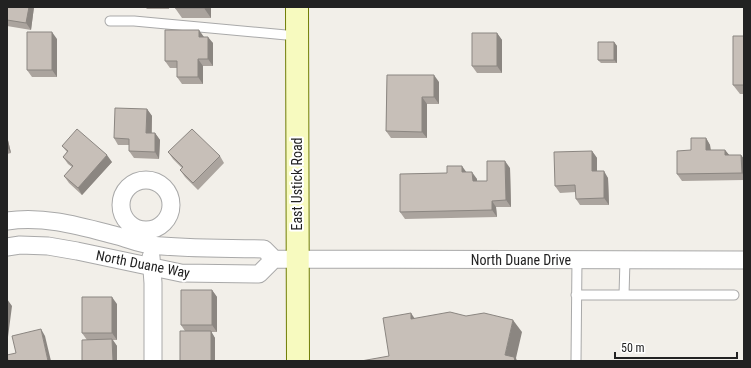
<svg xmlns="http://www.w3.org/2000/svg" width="751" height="368" font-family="'Roboto Condensed',sans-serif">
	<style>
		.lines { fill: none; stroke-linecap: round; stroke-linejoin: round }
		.service-casing { stroke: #a9a9a9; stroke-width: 11 }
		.minor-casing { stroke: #a9a9a9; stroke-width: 19 }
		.secondary-casing { stroke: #707d05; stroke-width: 24 }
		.service { stroke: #fff; stroke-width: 9 }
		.minor { stroke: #fff; stroke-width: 17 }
		.secondary { stroke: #f7fabf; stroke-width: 22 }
		.wall { fill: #aba49e }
		.shaded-wall { fill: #8b8681 }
		.building { fill: #c7bfb8; stroke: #8b8681 }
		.labels { text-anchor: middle; stroke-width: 4; stroke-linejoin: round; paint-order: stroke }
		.street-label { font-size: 14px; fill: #222; stroke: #fff }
	</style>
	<rect width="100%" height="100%" fill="#f2efe9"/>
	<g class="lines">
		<g class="service-casing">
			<path id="service" d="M110,21h24l163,15
				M576,295h158
				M624,295l1,-35
				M576,361l1,-101"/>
		</g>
		<g class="minor-casing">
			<path id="minor" d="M121 205a25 25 0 1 1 50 0a25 25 0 1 1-50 0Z
				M7,221c38,-6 76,6 111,15 11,3 22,8 33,9 37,4 76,3 113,4l10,10 -15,15 -78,-1 -104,-22 -29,-5 -28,-1 -13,2
				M151,257l2,26v78
				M274,259l470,1"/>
		</g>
		<g class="secondary-casing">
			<path id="secondary" d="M297,7l1,354"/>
		</g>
		<use href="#service" class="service"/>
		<use href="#minor" class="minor"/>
		<use href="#secondary" class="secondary"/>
	</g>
	<path class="wall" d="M7,7h27l-3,23 -24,-4z
		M145,7h24v2h-22z
		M211,7v11h-29l-7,-10z
		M497,33l5,7v33h-25l-5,-7z
		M744,36v58h-4l-7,-9z
		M203,37l10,6v23h-10v18h-21l-5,-7v-9h-7l-5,-7z
		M57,39v38h-25l-5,-7z
		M614,42l3,4v17h-16l-3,-3z
		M387,75l52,7v22h-12v34h-36l-5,-7z
		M147,109l5,7v17h3l5,7 -1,19 -25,-1 -5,-7v-6h-11l-4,-7z
		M7,136l4,17 -4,1z
		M706,138l4,7 1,5h14l4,5h12l3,4v21l-62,1 -5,-7 14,-24z
		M62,146l50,16 -30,33 -13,-12 -5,-7 8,-9 -4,-3 -5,-7 4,-5z
		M592,151l5,7v13l11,7 1,27h-29l-4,-6v-7l-16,1 -5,-7z
		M168,152l52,4 4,7 -26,27 -13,-13 -5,-7 2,-2 -9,-9z
		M510,168l1,39h-15l1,10 -92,2 -5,-7 67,-40 10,7v2h10z
		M212,290l5,7v35h-6l4,6v23l-30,-30 -4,-6z
		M117,304v36h-4l4,6v15h-35l5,-21 -5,-7z"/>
	<path class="shaded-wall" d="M29,7h5l-3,23 -5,-7z
		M204,7h7v11l-7,-10z
		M199,30l5,7h-5z
		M52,32l5,7v38l-5,-7z
		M497,33l5,7v33l-5,-7z
		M208,37l5,6v23l-5,-7z
		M614,42l3,4v17l-3,-3z
		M198,59l5,7v18l-5,-7z
		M434,75l5,7v22l-5,-7z
		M422,97l5,7v34l-5,-6z
		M147,109l5,7 -1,24 -5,-7z
		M155,133l5,7 -1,19 -4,-7z
		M7,136l4,17 -4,-6z
		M706,138l4,7 1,12 -5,-7z
		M725,150l5,6 -5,-1z
		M592,151l5,7v20l-5,-7z
		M107,155l5,7 -30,33 -4,-7z
		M741,155l3,4v17l-2,-3z
		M505,161l5,7 1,39 -5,-7z
		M462,166l5,7 -5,-1z
		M604,171l4,7 1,27 -5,-7z
		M472,172l5,7v9l-4,-7z
		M492,201l4,6 1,10 -5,-7z
		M212,290l5,7v35l-5,-7z
		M112,297l5,7v36l-5,-7z
		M7,299l5,7 -4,31 -1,-1z
		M411,313l8,12 -8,-6z
		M513,320l9,12 -6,26 1,3h-2l-10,-6z
		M41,329l4,7 6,25h-3z
		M211,331l4,7v23h-4z
		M112,339l5,7v15h-4z"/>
	<path class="building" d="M7,7h22l-3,16 -19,-3z
		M175,7h29v1h-29z
		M165,30h34v7h9v22h-10v18h-21v-16h-12z
		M27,32h25v38h-25z
		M472,33h25v33h-25z
		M733,36h11v49h-11z
		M598,42h16v18h-16z
		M387,75h47v22h-12v35l-36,-1z
		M115,108l32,1 -1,24h9v19l-26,-1v-12l-15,-1z
		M77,129l30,26 -29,33 -14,-12 9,-10 -10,-9 5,-6 -6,-5z
		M192,129l28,27 -27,27 -13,-13 3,-3 -15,-15z
		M691,138h15v12h19v5h16l1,18 -65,1v-23l14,-1z
		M592,151v20h12v27l-28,1 -1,-14 -20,1 -1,-34z
		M487,161h18l1,39 -14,1v9l-92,2v-38l47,-1v-7h15v6h10l1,9h14z
		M181,290h31v35h-31z
		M82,297h30v36h-30z
		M450,312l16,4 18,-3 29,7 -8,35 9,2 1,4h-154l28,-5 -6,-38 28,-5v6z
		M41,329l7,32h-40l-1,-6 9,-2 -4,-17z
		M180,331h31v30h-31z
		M112,339l1,22h-31v-21z"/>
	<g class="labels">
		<g class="street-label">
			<text transform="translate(297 184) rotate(-90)" y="5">East Ustick Road</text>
			<text x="521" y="265">North Duane Drive</text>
			<text transform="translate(143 264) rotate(11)" y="5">North Duane Way</text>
		</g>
	</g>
	<rect width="751" height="368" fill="none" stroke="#222222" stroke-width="16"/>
	<path d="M615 352v6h122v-6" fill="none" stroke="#222222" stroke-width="2"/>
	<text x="621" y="352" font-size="12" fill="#222222" stroke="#ffffff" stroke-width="3" paint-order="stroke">50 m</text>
</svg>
